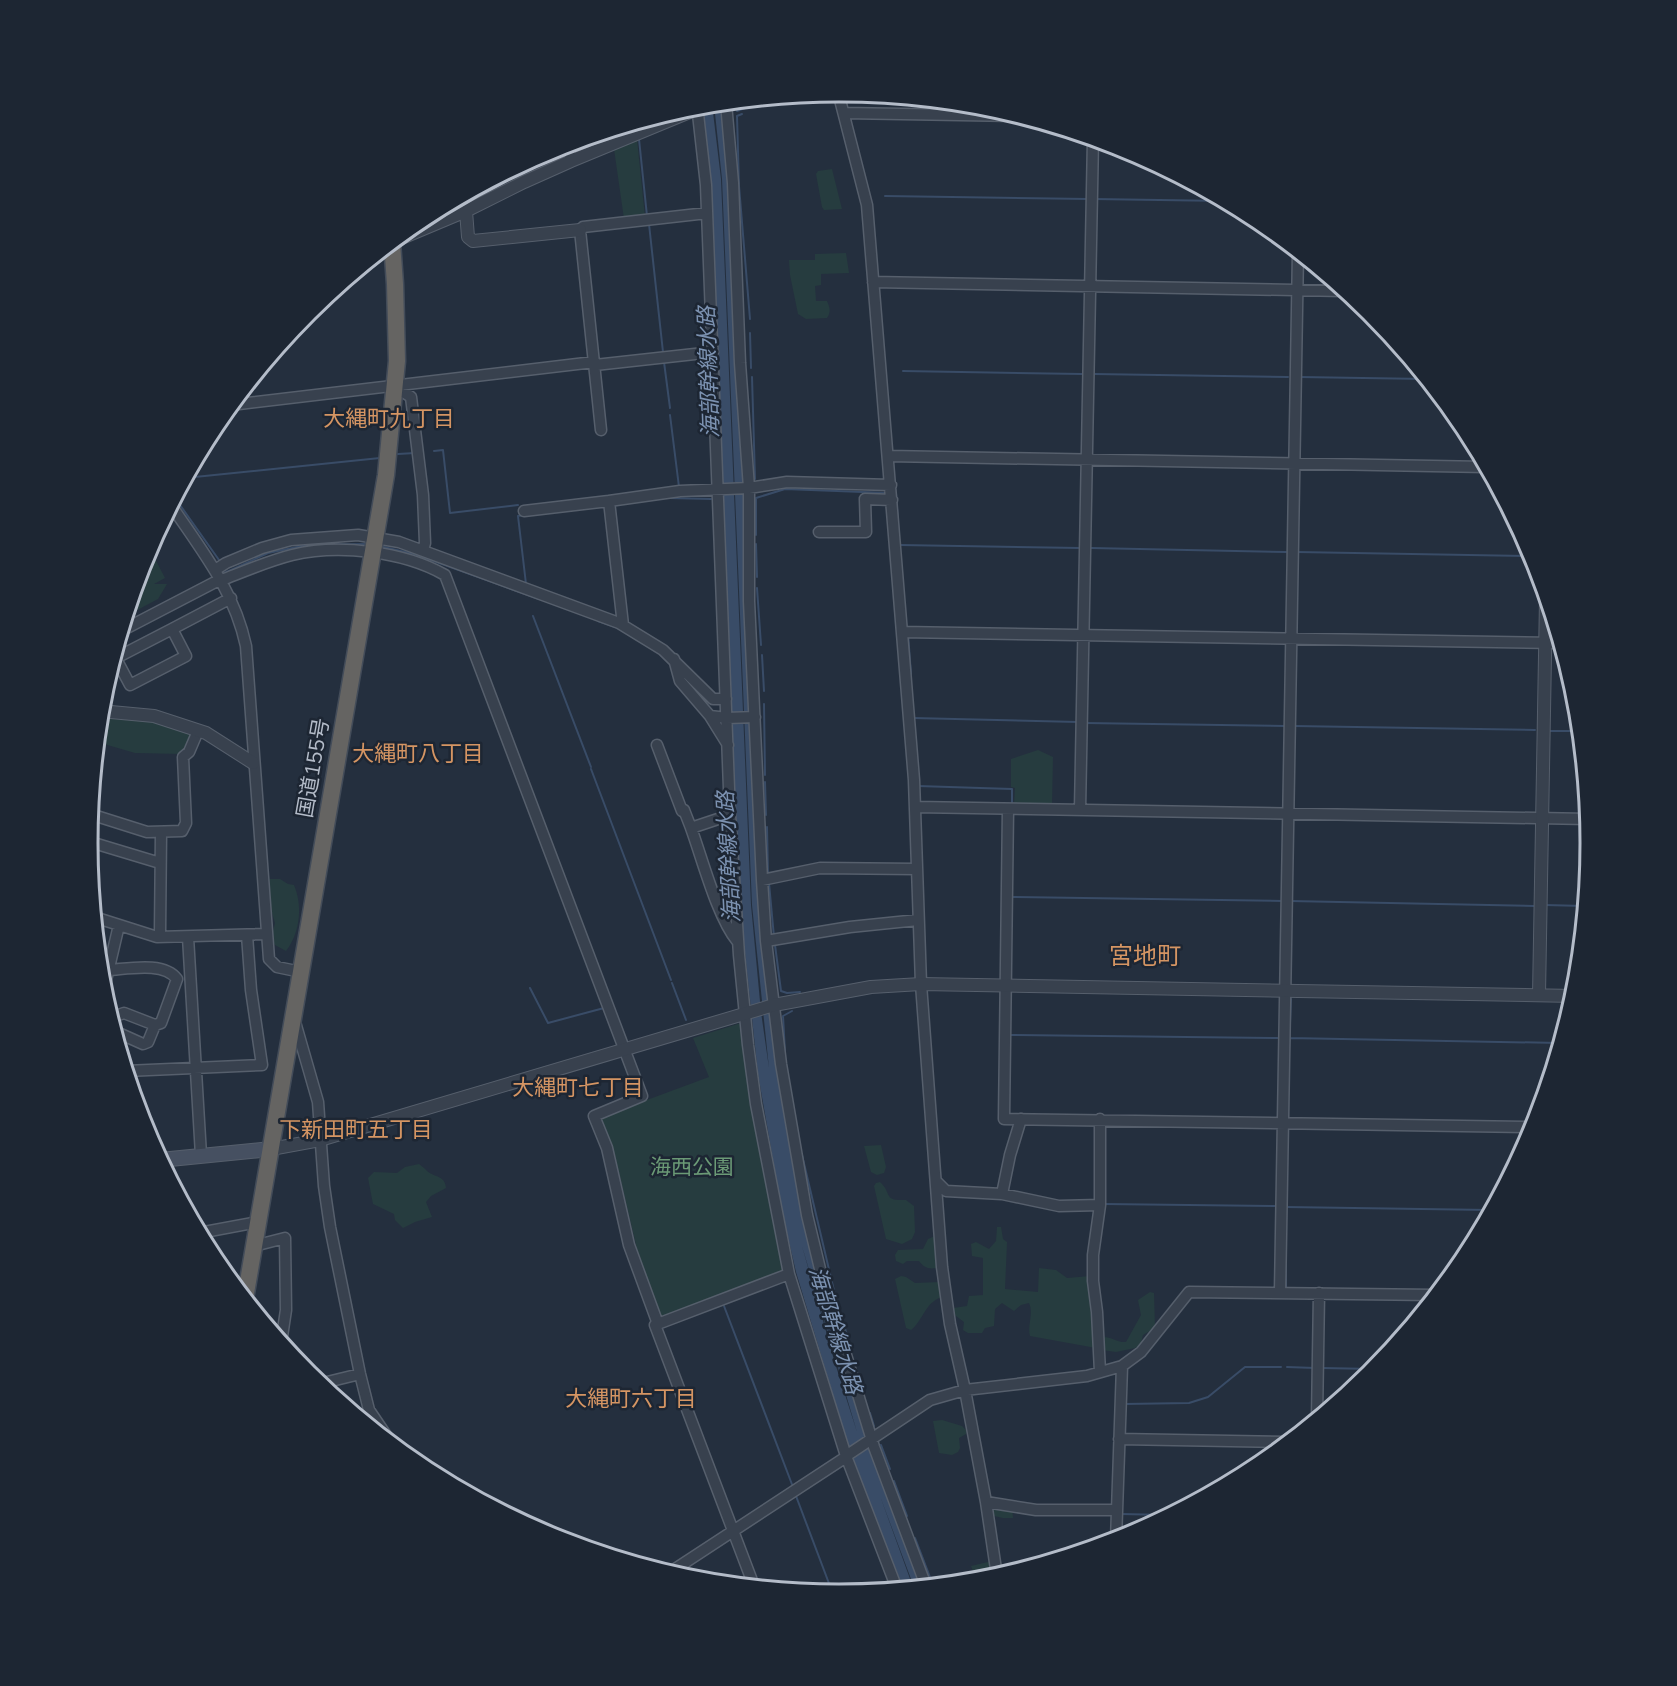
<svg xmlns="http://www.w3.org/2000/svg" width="1677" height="1686" font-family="Mulish,'Noto Sans JP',sans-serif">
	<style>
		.green { fill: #263c3f }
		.water { fill: #394c67; fill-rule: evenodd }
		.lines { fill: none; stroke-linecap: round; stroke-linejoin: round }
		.stream { stroke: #394c67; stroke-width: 2 }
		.minor-casing { stroke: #565f6c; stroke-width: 13 }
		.tertiary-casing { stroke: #565f6c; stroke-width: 14 }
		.secondary-casing { stroke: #565f6c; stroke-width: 16 }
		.trunk-casing { stroke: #434c59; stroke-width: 19 }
		.minor { stroke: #38414e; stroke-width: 10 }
		.tertiary { stroke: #38414e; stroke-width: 12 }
		.secondary { stroke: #465061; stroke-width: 14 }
		.trunk { stroke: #656462; stroke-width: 16 }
		.labels { text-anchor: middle; stroke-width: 5; stroke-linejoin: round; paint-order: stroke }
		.street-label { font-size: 21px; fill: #b4bcc9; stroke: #1d2633 }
		.park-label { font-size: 21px; fill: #6b9a76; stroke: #1d2633 }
		.water-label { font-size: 22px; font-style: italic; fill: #7c92b1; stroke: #1d2633 }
		.neighbourhood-label { font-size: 22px; fill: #d59563; stroke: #1d2633 }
		.quarter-label { font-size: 24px; fill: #d59563; stroke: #1d2633 }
		.rim { fill: none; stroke: #b4bcc9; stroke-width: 3 }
	</style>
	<rect width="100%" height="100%" fill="#242f3e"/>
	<path class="green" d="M637,139l8,78 -21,2 -10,-70z
		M832,169l10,40 -18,1 -2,-3 -6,-33 2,-3z
		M846,253l3,20 -28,1v11l-6,1 1,15h11c3,7 4,11 0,17l-21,1 -8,-5 -8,-39 -1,-15h26v-6z
		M152,553l13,25 -11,6h13l-9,15 -32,17 5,-17 13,-9 -12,5 12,-38z
		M100,715l37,2 55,16 -9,21 -48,-1 -38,-11z
		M1038,750l15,7 -1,49h-38l1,-18 -4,-1v-28z
		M266,879h14l8,5 6,1c9,21 6,48 -8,66l-11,-6 -4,-6 4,-16 -3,-10 -4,-5z
		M741,1023l44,245 -3,3 -118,47 -5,-3 -22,-66 -22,-93 -15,-36 1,-3 108,-40 -16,-39z
		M881,1145l5,22 -2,6 -7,2 -6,-3 -7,-26z
		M419,1164c3,2 6,5 8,7 8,7 18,4 19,17l-15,8 -5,6 6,15 -17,5 -12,6 -8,-8 -1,-6 -21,-10 -5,-26 6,-6 23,1 8,-6z
		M880,1182c13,12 2,19 26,18l8,6 1,26 -3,7 -10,5 -16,-5 -12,-53 2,-3z
		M997,1227h4l2,12 4,3 -2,47 33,3 1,-24 17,2 11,8 23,-2 6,72 -66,-12c-3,-10 4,-23 -1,-33l-8,2 -7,6 -12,-8 -7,6 -1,17 -9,2 -3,5h-14l-5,-3 1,-8 -12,-9 1,-5 14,-2 2,-10 14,-1v-37l-11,-2 -1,-12 5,-2 13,7 7,-8z
		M935,1236l6,30c-10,5 -17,2 -22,-5h-12l-4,3 -7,-3 -1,-6 3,-5 25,-1 5,-10z
		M901,1276l5,1 9,6 24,-1 3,15c-17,5 -19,24 -31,33l-5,-2 -11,-49z
		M1150,1292l4,1 1,35 -12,7 -3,12 -24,5 -14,-2 1,-13c9,0 15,6 23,5l15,-27 -3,-15z
		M942,1420l20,6 5,5 -1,3 -7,4 1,10 -2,4 -6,3 -13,-2 -6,-32z
		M992,1506l20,2 1,10h-10l-13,-3z
		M992,1561l-2,7 5,9 -18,4 -6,-15z"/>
	<path class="water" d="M722,103l8,80 30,721 43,308 121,374 -10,1 -34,-91 33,91 -10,1 -53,-137 -54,-179 -14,-61 -24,-137 -18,-168 -38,-801 10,-1 9,75 30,726 10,107 8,56 -17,-163 -30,-726 -8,-75zM802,1246l55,186 -23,-72z"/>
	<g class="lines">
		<path class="stream" d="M737,111l8,-3
			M742,114l-5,2 2,70 11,133
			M637,123v2
			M639,139l8,77
			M885,196l203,3
			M1094,199l131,2
			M649,224l14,128
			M750,333l1,35
			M664,362l6,46
			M903,371l179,3
			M1094,374l194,3
			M752,377l3,102
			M1300,377l126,2
			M670,415l9,72
			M434,451l9,-1 7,63 68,-8
			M398,454l17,-1
			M185,478l195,-20
			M894,493h2l3,44
			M175,498l44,62
			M669,498l42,1
			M524,515l-6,1 8,68
			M756,535v-37l29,-9 103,4
			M756,544l1,33
			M900,545l180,3
			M379,546l35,8 125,45
			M1091,548l195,4
			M1297,552l236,4
			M220,575l48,-22 39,-8 61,-1
			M757,588l4,57
			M533,616l58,151
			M598,621l20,7
			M908,634l3,40
			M762,655l2,36
			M764,704l1,71
			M913,718l165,4
			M1085,723l200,3
			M1294,726l241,4
			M1549,731h30
			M591,769l80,211
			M765,782l1,33
			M918,786l94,3v16
			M767,827l1,49
			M769,883l5,54
			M1011,897l272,4
			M1290,901l244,5
			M1545,905l39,1
			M775,945l6,46 6,2 13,-1
			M672,983l14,37
			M530,988l18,35 56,-15
			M1010,1035l271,3
			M1289,1038l270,5
			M1289,1048l2,-49
			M1010,1051v31
			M785,1052l-2,-36 9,-5
			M802,1155l33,140 15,50
			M1104,1204l172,2
			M1286,1207l204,3
			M1286,1233v55h29
			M724,1306l69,181
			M1287,1367l28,1
			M1322,1368l52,1
			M1124,1404l65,-1 19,-6 37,-30h36
			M870,1413l4,13
			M881,1445l9,24
			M894,1481l13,35
			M796,1496l37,98
			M1121,1514l47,1
			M915,1538l18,47"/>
		<g class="minor-casing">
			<path id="minor" d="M838,92l29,113 47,575 7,204 21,283 8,57 15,66 21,112 11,74
				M726,103l7,80 7,180 9,125v113l13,279 4,61 15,123 26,151 14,58 53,174 52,139
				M697,105l9,80 24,630 9,140 9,90 8,59 33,170 57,182 51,133
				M844,113l175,3
				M569,143l2,18
				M873,282l471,9
				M595,365l118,-13
				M394,386l17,11 12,98 2,48 -2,7
				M231,405l363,-43
				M601,430l-21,-200 3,-3 124,-14
				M889,456l597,11
				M171,505c31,46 63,85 75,141l23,313 8,8 24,5
				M524,511l85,-10
				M819,532h47l-1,-33 27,1
				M215,570l11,-7 36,-15 29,-8 67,-5 41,7 220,81 44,27 50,49h13
				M222,580c23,-9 46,-19 70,-25 46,-11 111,-4 153,20l197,521 -48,20 13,32 22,97 29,79
				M623,625l-14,-124 71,-10 69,-3 38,-6 104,3
				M121,631l100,-52
				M902,632l657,11
				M114,655l16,30 56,-29 -14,-27 59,-31
				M116,658l56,-29
				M674,659l6,22 30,35 17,2 28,-1
				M710,716l18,29
				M657,745l25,66 2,-1 7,18
				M915,807l673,12
				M1008,809l-4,310 530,8
				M1080,810l13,-671
				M90,814l57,18 35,-1 4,-8 -3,-66 6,-5 9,-21
				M730,815l-39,13c12,33 26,88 46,113
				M87,841l73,22
				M762,880l58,-12 96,1
				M94,917l63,20 109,-3
				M157,937l3,-4 1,-100
				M188,937l13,218
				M766,941l84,-14 68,-7
				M108,970c19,-1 56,-9 69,9l-16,44 -6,2 -31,-12 -14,5
				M103,993l16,-68
				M295,1022l23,80 6,84 6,41 30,147 9,36 23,34
				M114,1031l29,13 5,-2 7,-17
				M126,1071l136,-6 -11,-75 -4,-55
				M937,1182l9,9 56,3 57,12 41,-1
				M1002,1194l8,-39 11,-36
				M199,1233l59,-11
				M254,1246l31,-8 1,72 -5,33
				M1280,1292l18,-1040
				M1100,1372l-3,-60 -4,-31v-26l7,-50v-86
				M319,1384l41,-10
				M1317,1418l2,-125
				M1119,1439l168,3
				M846,1456l84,-56 35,-10 122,-14 35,-10 19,-14 48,-60 246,3
				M986,1502l50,8h81
				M1116,1540l6,-174
				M669,1573l177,-116
				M754,1586l-99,-261 134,-51"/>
		</g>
		<g class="tertiary-casing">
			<path id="tertiary" d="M466,211l2,26 5,4 107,-11
				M392,242l74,-31 58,-29 47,-21 126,-52 40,-8
				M100,711l54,5 52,17 47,30
				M1539,995l7,-396
				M271,1149l49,-9 454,-135 97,-18 50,-3 653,12"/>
		</g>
		<g class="secondary-casing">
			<path id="secondary" d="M160,1160l111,-11"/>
		</g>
		<g class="trunk-casing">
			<path id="trunk" d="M245,1299l141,-824 11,-114 -2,-77 -3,-42"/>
		</g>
		<use href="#minor" class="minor"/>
		<use href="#tertiary" class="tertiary"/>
		<use href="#secondary" class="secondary"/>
		<use href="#trunk" class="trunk"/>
	</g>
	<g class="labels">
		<g class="street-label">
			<text transform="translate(313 768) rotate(-80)" y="7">国道155号</text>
		</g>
		<g class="park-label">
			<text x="692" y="1174">海西公園</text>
		</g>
		<g class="water-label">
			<text transform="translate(708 372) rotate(-92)" y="8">海部幹線水路</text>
			<text transform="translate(728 857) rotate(-93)" y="8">海部幹線水路</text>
			<text transform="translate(836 1330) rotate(73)" y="8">海部幹線水路</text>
		</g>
		<g class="neighbourhood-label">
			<text x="389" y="426">大縄町九丁目</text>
			<text x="418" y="761">大縄町八丁目</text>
			<text x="578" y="1095">大縄町七丁目</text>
			<text x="356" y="1137">下新田町五丁目</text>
			<text x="631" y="1406">大縄町六丁目</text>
		</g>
		<g class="quarter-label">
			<text x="1145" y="964">宮地町</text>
		</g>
	</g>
	<path d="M0 0H1677V1686H0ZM98 843a741 741 0 1 1 1482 0a741 741 0 1 1-1482 0Z" fill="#1d2633" fill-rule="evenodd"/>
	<path class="rim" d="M98 843a741 741 0 1 1 1482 0a741 741 0 1 1-1482 0Z"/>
</svg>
